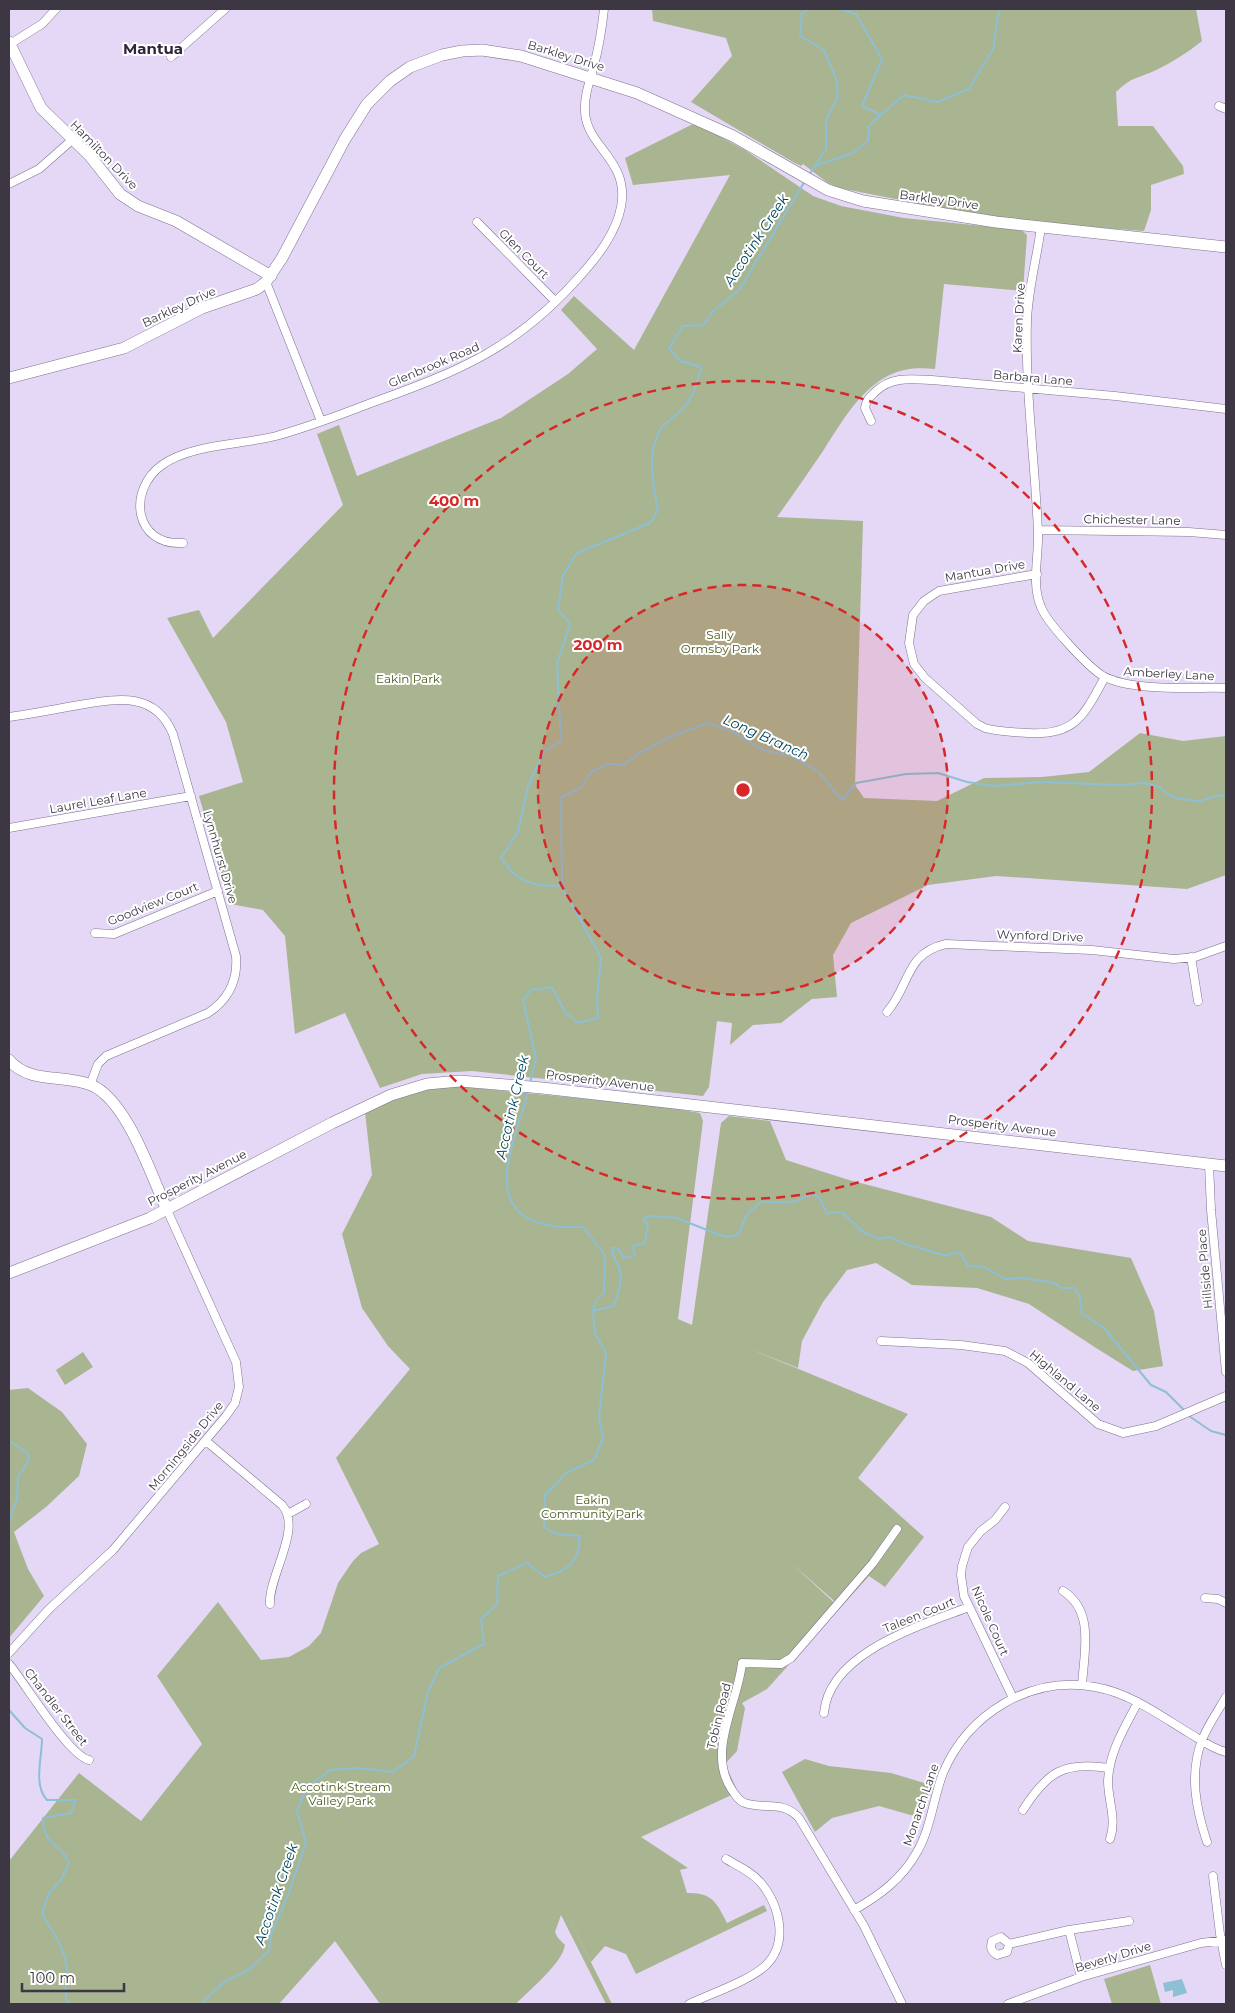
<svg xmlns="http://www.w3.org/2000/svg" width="1235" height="2013" font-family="Montserrat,sans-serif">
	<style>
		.green { fill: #a9b591 }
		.water { fill: #8dbfd5 }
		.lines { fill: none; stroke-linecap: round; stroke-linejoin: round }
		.stream { stroke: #8dbfd5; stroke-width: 2 }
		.street-casing { stroke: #7d728d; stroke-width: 9 }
		.secondary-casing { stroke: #7d728d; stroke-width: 12 }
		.street { stroke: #fff; stroke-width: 8 }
		.secondary { stroke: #fff; stroke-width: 11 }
		.ring { fill: none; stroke: #d62828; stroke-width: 2.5; stroke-dasharray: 9 6 }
		.labels { text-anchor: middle; stroke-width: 4; stroke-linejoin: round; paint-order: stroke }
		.street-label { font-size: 12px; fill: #3c3743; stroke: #fff }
		.park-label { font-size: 12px; fill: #4b5c1c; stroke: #fff }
		.water-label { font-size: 14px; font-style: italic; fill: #00465d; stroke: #fff }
		.quarter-label { font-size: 15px; font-weight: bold; fill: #30263c; stroke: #fff }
		.centre { fill: #d62828; stroke: #fff; stroke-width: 2.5 }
		.ring-label { font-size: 15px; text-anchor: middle; font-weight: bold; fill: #d62828; stroke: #fff; stroke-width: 4; stroke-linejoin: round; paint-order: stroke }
	</style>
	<rect width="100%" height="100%" fill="#e4d8f6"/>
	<path class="green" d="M652,9h544l6,32c-15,12 -31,22 -48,30 -18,8 -22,6 -38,21l2,34h35l30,40 1,8 -33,11v25l-7,21 -108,-8 -117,-16 -3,-4 -77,-15 -11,-5 -25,-19 -2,2 -8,-4 -102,-60 41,-46 -6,-18 -73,-17z
		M695,123l50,27 68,46 28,10 63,12 118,12 5,5 -4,56 -79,-7 -9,85c-18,-2 -35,-1 -51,9 -28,17 -44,47 -61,73 -15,22 -30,44 -46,66l86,4 -8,264 9,13 73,3 47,-23 58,-1 47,-5 51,-39 43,8 43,-5v139l-39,14 -191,-13 -68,9 -77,38 -18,32 4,42 -25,2 -31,24 -28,2 -23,20 2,-22 -15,-2 -8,66 -6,9 -231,-25 -50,3 -42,14 -35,-75 -50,21 -10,-98 -22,-26 -33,-6 -31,-108 44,-14 -17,-60 -59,-104 32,-8 14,28 130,-133 -26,-71 22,-9 18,51 144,-58 67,-44 29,-25 -36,-39 13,-14 60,54 96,-175 -97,10 -8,-27z
		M455,1086l204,20 41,7 3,8 -25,198 14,6 29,-202 8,-7 41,5 16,39 63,20 142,37 37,24 103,17 23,53 9,55 -30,5 -37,-23 -67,-44 -52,-16 -65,-3 -36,-22 -29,7 -24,32 -21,39 -4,27 -53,-21 163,67 -50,64 66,59 -39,50 -16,-11 -28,31 -50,-44 49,45 -73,81 -25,14 3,5 -8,43 -12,13 13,28 -97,45 47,31 -8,2 7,23c25,-1 30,10 40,30l37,-18 3,6 -131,63 -10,-20 -21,-8 -14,16 -42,-83 63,125h-6l-45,-89 -6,17 3,6 7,7c-3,19 -35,44 -49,59h-136l-45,-63 -56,63h-270v-143l70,-88 62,48 61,-77 -45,-68 61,-74 43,58 28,-3 20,-11 12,-13 17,-50 15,-22 8,-8 18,-9 -43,-86 74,-89 -22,-23 -26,-38 -20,-74 30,-59 -7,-63c29,-14 58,-24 90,-26z
		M83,1352l10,15 -28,18 -9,-15z
		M28,1388l34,24 25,32 -8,32 -33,31 -32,25 14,37 16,27 -35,42v-248z
		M805,1759l24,7 62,7 40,12 -10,33 -42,-12 -47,12 -17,14 -33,-60z
		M1150,1965l11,39h-49l-8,-25z"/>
	<path class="water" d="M1182,1979l5,14 -14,4v-7l-8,2 -2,-9z"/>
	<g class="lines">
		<path class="stream" d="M840,9l16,5 26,45 -20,47 19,9 23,-20 33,7 32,-13 24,-40 6,-40
			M815,166l38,-13 15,-12 1,-15 12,-11
			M809,175l17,-26v-29l12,-23 -2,-19 -12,-28 -24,-14 2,-23 7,-4
			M562,886l-1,-89 19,-9 11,-16 16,-8 17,1 12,-10 34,-18 38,-14 25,9 30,18 29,6 27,16 23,28 14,-17 50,-9 32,-1 29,9 28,4 45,-4 81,3 23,-2 15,4 15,11 25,3 21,-6 6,1
			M530,1083l6,-25 -13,-58 8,-10 21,-3 13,25 13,11 20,-5 -1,-21 4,-39 -39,-72c-32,-1 -42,-1 -61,-28l17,-26 10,-46 16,-34 17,-11 -4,-77 13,-40 -12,-15 5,-34 14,-22 73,-30 8,-13c-5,-26 -12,-55 2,-80 4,-7 14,-13 19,-18 14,-12 18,-28 22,-45l-21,-6 -11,-13 14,-22 21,-1 9,-14 26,-21 66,-109
			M593,1311l21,-5c4,-12 8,-23 6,-36 -2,-8 -8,-11 -8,-22h6l6,10 11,-3 -3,-9 13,-3 3,-18 -4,-4v-3l5,-2 28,2 40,16 12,3 9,-2 9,-21 14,-12h32l19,-8 7,3 8,16 15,-1 21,20 16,7 11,-2 15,7 42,12 6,-4 8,2 7,12 16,1 21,12 18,-1 32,5 6,5h14l5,10 2,16 22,14 47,57 15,7 18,18
			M1189,1416l22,15 15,4
			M9,1442h2l16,10 2,8 -11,17 -1,22 -8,23
			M9,1710l16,18 17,11c0,19 -9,46 5,61h29l-5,13 -28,5c1,31 18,24 26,45l-8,17 -12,13 -7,21c9,15 24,36 25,55 1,12 -5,23 1,35
			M201,2004l23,-22 23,-11 22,-20 2,-17 17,-39 18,-52 -9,-32 10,-24 23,-17 29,-2 34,4 21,-16 14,-64 11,-24 45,-24 -3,-25 16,-15 1,-28 29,-13 18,14c25,-9 33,-12 35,-41l-24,-2 -12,-7 1,-32 21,-22 28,-13 9,-22 -4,-21 7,-64 -11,-20 -2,-22 2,-9 9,-9 1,-38 -22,-28c-10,0 -20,1 -30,-1 -77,-10 -37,-87 -25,-134"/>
		<g class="street-casing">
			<path id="street" d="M10,44l32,-20 14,-15
				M171,57l54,-48
				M1219,106l7,3
				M9,184l30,-15 33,-29
				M477,222l78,79
				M1041,227c-4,31 -13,62 -14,94 -2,70 8,140 11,211 1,24 -7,52 3,75 6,16 47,60 62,69 30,16 89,11 123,12
				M266,282l55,139
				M871,421l-6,-13c1,-8 5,-11 10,-16 16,-16 37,-13 57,-12l183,16 111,13
				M1038,530l151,2 37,3
				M183,543c-49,3 -56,-53 -21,-78 29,-21 79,-20 114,-29 32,-9 64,-21 95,-33 89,-32 146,-55 210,-128 17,-19 35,-42 40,-68 9,-47 -34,-59 -36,-95 -1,-17 5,-31 9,-47 5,-18 8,-37 10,-56
				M1037,574l-98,17 -15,10 -11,14 -4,28 5,21 11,14 52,46 8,4c14,4 28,4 43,5 48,3 56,-18 77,-56
				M9,717c21,-3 43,-7 64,-11 39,-6 81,-18 100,28l63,222c2,24 -7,43 -28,57l-102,43 -8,8 -8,21
				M9,828l182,-32
				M95,933l19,1 104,-43
				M1191,957l7,44
				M887,1012c23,-26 18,-59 59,-68l146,6 82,9 21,-2 31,-11
				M1209,1164l2,46 15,162
				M881,1341l80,4 44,6 23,12 70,61 25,9 33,-7 70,-30
				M206,1441l76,64c21,23 -14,72 -12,99
				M1005,1507l-10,13 -14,11 -13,16 -6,19 -1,9 3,21 49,102
				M288,1514l18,-10
				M897,1529l-24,34 -82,95 -10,6 -39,-1c-4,40 -36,89 -10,127 4,6 7,11 13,13 20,7 38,-3 54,15l65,108 38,78
				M1063,1591c32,20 21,62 19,94
				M1205,1598l13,1 8,4
				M9,1653l40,-44 64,-59 113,-134 9,-13 4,-16 -3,-25 -69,-152
				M9,1664c16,19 59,91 80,96
				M824,1713c5,-61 98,-88 145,-106
				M1023,1810c24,-38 41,-49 86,-42
				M1110,1839c7,-20 -2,-38 -2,-58 1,-29 17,-54 30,-79
				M1207,1842c-11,-33 -18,-68 -5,-102 6,-15 16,-29 24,-43
				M1213,1876l7,58 6,31
				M854,1910c26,-15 48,-31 63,-58 14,-24 16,-53 26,-79 25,-59 87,-98 152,-86 35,6 64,28 94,46 12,7 24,16 37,19
				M1069,1930l12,47
				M1009,1944l-2,8 -10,3c-6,-4 -7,-7 -5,-14l9,-4 8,7 60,-14 60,-9
				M689,2004c21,-10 60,-23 76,-38 24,-22 15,-60 -4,-83 -9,-11 -23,-17 -35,-24
				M1008,2004l73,-27 120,-34 25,-3"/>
		</g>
		<g class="secondary-casing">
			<path id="secondary" d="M9,42l32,66 49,48 30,38 18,12 38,15 95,55
				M9,378l115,-30 78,-40 55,-19 9,-7 16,-24 63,-119 22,-35 23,-23 20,-14 32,-12 20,-4 20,-1 39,6 116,37 96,43 95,54 35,11 133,21 230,25
				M9,1060c20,24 55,14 82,25 36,15 60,90 76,125
				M9,1273l141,-55 182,-95 59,-28 36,-11 33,-3 82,7 684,78"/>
		</g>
		<use href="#street" class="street"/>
		<use href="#secondary" class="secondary"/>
	</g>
	<circle cx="743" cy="790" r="205" fill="#d62828" fill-opacity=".12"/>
	<g class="ring">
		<circle cx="743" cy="790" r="205"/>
		<circle cx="743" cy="790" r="409"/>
	</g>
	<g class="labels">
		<g class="street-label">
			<text transform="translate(566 56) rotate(17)" y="4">Barkley Drive</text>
			<text transform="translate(104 155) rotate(46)" y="4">Hamilton Drive</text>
			<text transform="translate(939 200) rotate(8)" y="4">Barkley Drive</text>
			<text transform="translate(524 254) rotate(45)" y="4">Glen Court</text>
			<text transform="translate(179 307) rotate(-25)" y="4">Barkley Drive</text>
			<text transform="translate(1019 318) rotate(-87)" y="4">Karen Drive</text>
			<text transform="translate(434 365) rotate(-23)" y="4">Glenbrook Road</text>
			<text transform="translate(1033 378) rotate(5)" y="4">Barbara Lane</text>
			<text transform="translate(1132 520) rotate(1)" y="4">Chichester Lane</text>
			<text transform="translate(985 571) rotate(-10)" y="4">Mantua Drive</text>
			<text transform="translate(1169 674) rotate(3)" y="4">Amberley Lane</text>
			<text transform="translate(98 801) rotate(-10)" y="4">Laurel Leaf Lane</text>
			<text transform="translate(220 857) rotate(74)" y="4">Lynnhurst Drive</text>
			<text transform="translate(153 904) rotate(-22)" y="4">Goodview Court</text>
			<text transform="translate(1040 936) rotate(2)" y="4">Wynford Drive</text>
			<text transform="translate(600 1081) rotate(7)" y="4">Prosperity Avenue</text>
			<text transform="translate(1002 1126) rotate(7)" y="4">Prosperity Avenue</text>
			<text transform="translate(197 1178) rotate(-27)" y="4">Prosperity Avenue</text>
			<text transform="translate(1205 1269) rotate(-95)" y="4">Hillside Place</text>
			<text transform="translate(1065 1381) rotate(40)" y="4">Highland Lane</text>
			<text transform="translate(186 1446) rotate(-51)" y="4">Morningside Drive</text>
			<text transform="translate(919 1615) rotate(-22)" y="4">Taleen Court</text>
			<text transform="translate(990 1621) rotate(66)" y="4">Nicole Court</text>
			<text transform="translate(56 1707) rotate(52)" y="4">Chandler Street</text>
			<text transform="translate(719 1716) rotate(-76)" y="4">Tobin Road</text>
			<text transform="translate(921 1805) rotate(-71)" y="4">Monarch Lane</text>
			<text transform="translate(1113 1957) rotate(-17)" y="4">Beverly Drive</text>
		</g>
		<g class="park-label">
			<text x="720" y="639">Sally<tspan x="720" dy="14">Ormsby Park</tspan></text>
			<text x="408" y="683">Eakin Park</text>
			<text x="592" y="1504">Eakin<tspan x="592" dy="14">Community Park</tspan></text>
			<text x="341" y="1791">Accotink Stream<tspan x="341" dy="14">Valley Park</tspan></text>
		</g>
		<g class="water-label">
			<text transform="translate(756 240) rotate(-57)" y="5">Accotink Creek</text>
			<text transform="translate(766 737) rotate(24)" y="5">Long Branch</text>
			<text transform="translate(512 1107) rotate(-77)" y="5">Accotink Creek</text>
			<text transform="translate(276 1894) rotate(-71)" y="5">Accotink Creek</text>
		</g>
		<g class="quarter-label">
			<text x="153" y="54">Mantua</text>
		</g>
	</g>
	<circle cx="743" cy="790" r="8" class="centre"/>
	<g class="ring-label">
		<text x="454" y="506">400 m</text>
		<text x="598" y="650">200 m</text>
	</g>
	<rect width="1235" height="2013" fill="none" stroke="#3c3743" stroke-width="20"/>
	<path d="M22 1983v8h102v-8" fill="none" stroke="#3c3743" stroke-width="2.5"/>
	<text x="30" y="1983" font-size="15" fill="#3c3743" stroke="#ffffff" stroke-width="4" paint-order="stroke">100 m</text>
</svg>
